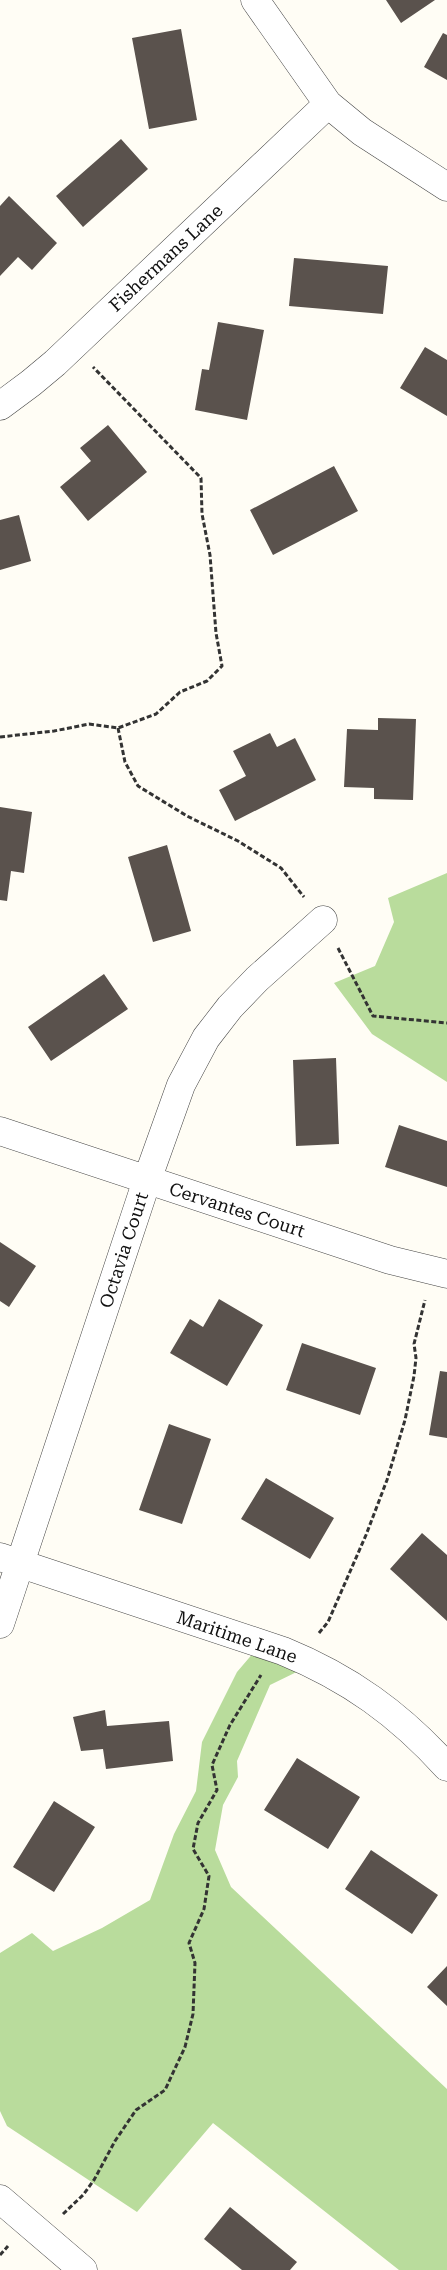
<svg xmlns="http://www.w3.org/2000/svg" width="447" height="2270" font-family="'Roboto Serif',serif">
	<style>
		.forest { fill: #b9dc9c }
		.building { fill: #5a524d }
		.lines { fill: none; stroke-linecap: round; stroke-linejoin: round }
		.minor-casing { stroke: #444; stroke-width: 29 }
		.path { stroke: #333; stroke-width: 3; stroke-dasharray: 5 2.5; stroke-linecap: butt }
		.minor { stroke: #fff; stroke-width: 28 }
		.labels { text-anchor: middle; stroke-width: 5; stroke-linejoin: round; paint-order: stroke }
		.street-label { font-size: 18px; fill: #111; stroke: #fff }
	</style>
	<rect width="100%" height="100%" fill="#fffdf5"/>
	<path class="forest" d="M447,873v209l-75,-48 -38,-51 41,-17 19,-44 -6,-24z
		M261,1644l52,20 -43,21 -33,76 1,16 -15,28 -8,45 16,37 216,202v181h-48l-186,-147 -76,89 -130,-86 -7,-15v-158l32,-20 21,18 49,-23 48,-28 24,-66 22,-43 6,-49 35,-70z"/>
	<path class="building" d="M386,0h49l-34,23z
		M181,29l16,91 -48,9 -17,-91z
		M443,33l4,2v45l-23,-13z
		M121,139l27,30 -65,58 -27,-31z
		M9,196l48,47 -25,27 -14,-13 -18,19v-70z
		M294,258l94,8 -5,48 -94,-8z
		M218,322l46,8 -17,90 -52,-10 7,-41 7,1z
		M425,347l22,13v56l-47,-28z
		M108,425l39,47 -59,49 -28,-34 31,-26 -11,-13z
		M334,466l24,45 -85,44 -23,-45z
		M19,515l12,46 -31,9v-50z
		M378,718l38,1 -3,81 -39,-1v-11l-30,-1 3,-58 31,1z
		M270,733l7,14 18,-9 21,42 -81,41 -16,-31 27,-14 -13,-25z
		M0,807l32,5 -8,61 -13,-2 -4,30 -7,-1z
		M167,845l24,86 -38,11 -25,-85z
		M104,974l24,35 -77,52 -23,-34z
		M336,1058l3,86 -43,2 -3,-86z
		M399,1125l48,16v46l-62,-20z
		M0,1242l36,24 -27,41 -9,-6z
		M219,1299l44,26 -36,61 -57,-33 20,-34 13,8z
		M302,1343l74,25 -16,47 -74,-25z
		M440,1371l7,1v66l-18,-3z
		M169,1424l42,15 -29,85 -43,-14z
		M266,1478l68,40 -24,41 -69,-40z
		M422,1533l25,22v66l-57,-52z
		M105,1710l2,16 62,-5 4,40 -67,8 -3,-20 -22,2 -8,-34z
		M297,1758l63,39 -32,52 -64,-39z
		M54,1801l41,26 -41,65 -41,-25z
		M371,1850l67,45 -26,39 -67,-45z
		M447,1966v40l-20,-19z
		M230,2207l67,55 -7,8h-48l-38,-31z"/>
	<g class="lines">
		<g class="minor-casing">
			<path id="minor" d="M255,0l73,104 34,28 85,55
				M0,406l31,-23 24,-20 273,-259
				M0,1131l390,129 57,14
				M0,1557l283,94c66,27 116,63 164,116
				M0,1624l147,-444 34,-95 25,-47 24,-31 27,-28 66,-59
				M0,2199l83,71"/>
		</g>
		<path class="path" d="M118,728l7,34 13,24 49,30 51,25 43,27 23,29
			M0,737l54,-6 35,-7 29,4 38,-14 24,-22 27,-11 15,-15 -6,-33 -6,-78 -8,-41 -1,-36 -108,-111
			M338,948l35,68 74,7
			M319,1633l9,-11 38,-87 21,-55 18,-60 9,-44 2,-18 -2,-14 11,-44
			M63,2214l20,-19 11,-15 21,-39 21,-31 29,-20 20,-43 8,-33 2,-51 -6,-20 15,-34 5,-33 -16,-27 5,-26 19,-33 -5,-25 18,-40 31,-50
			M0,2255l8,-9"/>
		<use href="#minor" class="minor"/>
	</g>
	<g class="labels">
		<g class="street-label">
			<text transform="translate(166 258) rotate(-43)" y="6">Fishermans Lane</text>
			<text transform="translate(237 1210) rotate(18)" y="6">Cervantes Court</text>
			<text transform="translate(124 1250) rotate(-72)" y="6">Octavia Court</text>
			<text transform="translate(237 1637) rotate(19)" y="6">Maritime Lane</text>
		</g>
	</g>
</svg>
